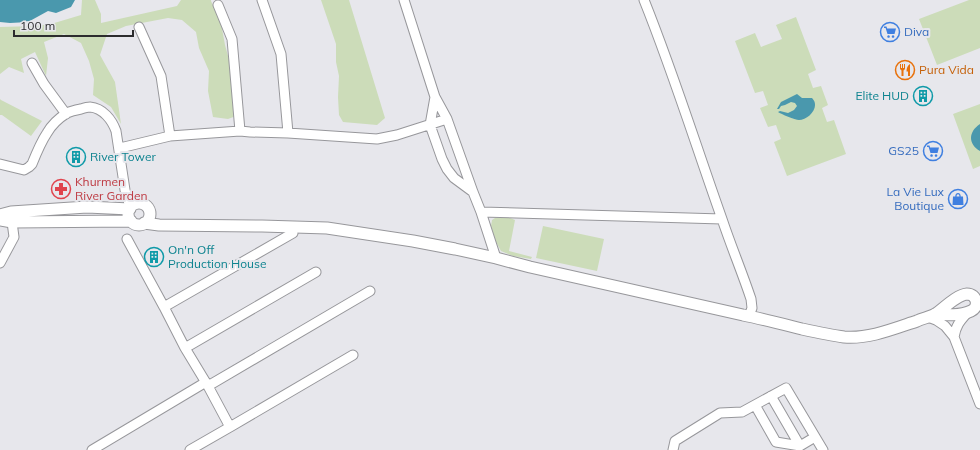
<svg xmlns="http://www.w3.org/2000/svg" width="980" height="450" font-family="Mulish,sans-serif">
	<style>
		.green { fill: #ccdcb9 }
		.water { fill: #4a98ad }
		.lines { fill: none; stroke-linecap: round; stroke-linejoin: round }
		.minor-casing { stroke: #97979b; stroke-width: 11 }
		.tertiary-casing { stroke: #97979b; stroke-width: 13 }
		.minor { stroke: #fff; stroke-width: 9 }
		.tertiary { stroke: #fff; stroke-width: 11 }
		.labels { text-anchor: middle; stroke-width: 4; stroke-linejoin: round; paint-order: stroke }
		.shop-label { font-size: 12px; fill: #366cbe; stroke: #e7e7ec; text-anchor: end }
		.food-label { font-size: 12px; fill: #c56008; stroke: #e7e7ec; text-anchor: start }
		.culture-label { font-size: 12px; fill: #0d838f; stroke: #e7e7ec; text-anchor: start }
		.health-label { font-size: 12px; fill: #be3a42; stroke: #e7e7ec; text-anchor: start }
	</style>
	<rect width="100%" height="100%" fill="#e7e7ec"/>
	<path class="green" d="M82,0h13l6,14v9l76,-17 4,-6h30v1l10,22 4,22 8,29 3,42 -8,3 -15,-2 -5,-26 1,-20 -10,-23 -3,-16 -14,-12 -14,-2 -42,8 -19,8 -7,21 15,27 6,42 -10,-17 -18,-12 1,-16 -5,-18 -8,-18 -17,-9 -20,8 4,16 -2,18 -11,-24 -14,7 3,14 -15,-6 -9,7v-47l35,-1 16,-2 30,-9z
		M321,0h28l36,118 -8,7 -34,-3 -4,-7 -1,-18 1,-21 -3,-14v-18z
		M969,0h11v48l-43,17 -18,-46z
		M796,17l20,53 -8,4 5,14 8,-2 7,19 -6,3 5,14 7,-2 12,34 -59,22 -13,-34 7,-3 -5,-14 -8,2 -8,-19 8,-3 -5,-14 -8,2 -20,-52 20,-8 6,14 21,-8 -6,-14z
		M0,99l1,1 41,21 -11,15 -29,-21h-2z
		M980,104v62l-7,3 -20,-55z
		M495,218h15l5,2 -6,31 23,6 -1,2 -18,-3 -12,-5 -5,-9 -5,-16 1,-6z
		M543,226l61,13 -7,32 -61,-13z"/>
	<path class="water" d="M0,0h75l-4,7 -15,6 -8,-2 -20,11 -18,1 -10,-1z
		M797,94l5,4h10c9,9 -4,22 -13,22 -4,0 -18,-6 -21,-8l2,-1 8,2 6,-3 3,-4 -2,-3 -4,-1 -6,3 -4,1 -2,3h-2l4,-7z
		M980,124v27c-12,-7 -12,-19 0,-27z"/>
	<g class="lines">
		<g class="minor-casing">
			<path id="minor" d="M262,0l19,54 7,79
				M404,0l31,97 12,22 26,73 8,20 15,46
				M644,0c29,72 52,146 78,219 9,27 20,53 29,80l1,9 -3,8
				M218,5l14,34 8,92
				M139,27l22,49 9,60
				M32,63l12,21 22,30
				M435,97l-5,28 12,34 5,10 7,9 19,14
				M120,148l50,-12 70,-5 10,1 38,1 89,6 20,-4 50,-16
				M0,164l24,6 5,-3 3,-3c4,-10 9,-22 15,-31 4,-7 12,-15 20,-20 4,-2 9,-3 14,-4 3,-1 7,-2 9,-2 13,1 22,13 26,24l9,59 5,17
				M481,212l241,7
				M127,239l37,68 21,41 23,38 22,41 123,-72
				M0,263l14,-26 -2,-15
				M164,307l129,-74
				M928,317l8,3 9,6 9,11 26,67
				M954,337c2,-12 6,-16 14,-25
				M185,348l131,-76
				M208,386l162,-95
				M771,396l29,50
				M755,405l21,37 24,4 15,-9
				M92,450l114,-68
				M190,450l40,-23
				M673,450l2,-9 45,-28 22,-1 44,-24 37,62"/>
		</g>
		<g class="tertiary-casing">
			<path id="tertiary" d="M128 214a11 11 0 1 1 22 0a11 11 0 1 1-22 0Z
				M0,215l11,-3 76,-5 43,2
				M0,220l12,2 119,-1
				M144,223l15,2 103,1 65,2 86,13 42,8 41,9 34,9c71,16 142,32 213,48 20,4 39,9 59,14 14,3 28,6 42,8 25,2 49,-8 73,-16 6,-3 14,-4 20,-8 8,-6 20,-18 30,-19 10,0 13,13 4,17 -11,5 -24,4 -36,3"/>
		</g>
		<use href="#minor" class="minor"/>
		<use href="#tertiary" class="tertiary"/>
	</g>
	<defs>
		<g id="supermarket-ring" transform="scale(1)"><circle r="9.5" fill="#e7e7ec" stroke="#3f7fe0" stroke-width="1.5"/><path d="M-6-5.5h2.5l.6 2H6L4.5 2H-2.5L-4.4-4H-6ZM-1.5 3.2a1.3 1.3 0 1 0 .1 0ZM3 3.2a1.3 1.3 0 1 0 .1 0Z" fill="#3f7fe0"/></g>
		<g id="restaurant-ring" transform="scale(1)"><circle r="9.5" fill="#e7e7ec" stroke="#e8710a" stroke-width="1.5"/><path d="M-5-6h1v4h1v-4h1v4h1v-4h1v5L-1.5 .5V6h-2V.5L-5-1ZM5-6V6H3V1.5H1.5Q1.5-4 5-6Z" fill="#e8710a"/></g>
		<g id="building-ring" transform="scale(1)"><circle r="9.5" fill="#e7e7ec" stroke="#0f9aa8" stroke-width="1.5"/><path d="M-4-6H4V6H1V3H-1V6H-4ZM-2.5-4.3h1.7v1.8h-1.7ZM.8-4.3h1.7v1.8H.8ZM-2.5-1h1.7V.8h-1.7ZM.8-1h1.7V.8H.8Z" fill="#0f9aa8"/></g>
		<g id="pharmacy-ring" transform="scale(1)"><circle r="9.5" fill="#e7e7ec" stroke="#e0444e" stroke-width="1.5"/><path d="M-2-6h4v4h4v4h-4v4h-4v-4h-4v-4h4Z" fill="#e0444e"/></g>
		<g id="shop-ring" transform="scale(1)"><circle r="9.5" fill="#e7e7ec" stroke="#3f7fe0" stroke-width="1.5"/><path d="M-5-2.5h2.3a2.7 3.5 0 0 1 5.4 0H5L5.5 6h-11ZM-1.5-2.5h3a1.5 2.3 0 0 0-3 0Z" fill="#3f7fe0"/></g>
	</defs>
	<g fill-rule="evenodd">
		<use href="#supermarket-ring" x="890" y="32"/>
		<use href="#restaurant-ring" x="905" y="70"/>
		<use href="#building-ring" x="923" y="96"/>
		<use href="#supermarket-ring" x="933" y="151"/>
		<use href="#building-ring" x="76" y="157"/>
		<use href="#pharmacy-ring" x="61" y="189"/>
		<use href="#shop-ring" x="958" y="199"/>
		<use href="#building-ring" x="154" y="257"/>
	</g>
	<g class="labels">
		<g class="shop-label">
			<text x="904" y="36" text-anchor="start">Diva</text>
			<text x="919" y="155">GS25</text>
			<text x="944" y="196">La Vie Lux<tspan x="944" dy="14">Boutique</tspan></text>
		</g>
		<g class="food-label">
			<text x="919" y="74">Pura Vida</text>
		</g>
		<g class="culture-label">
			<text x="909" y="100" text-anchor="end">Elite HUD</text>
			<text x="90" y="161">River Tower</text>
			<text x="168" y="254">On'n Off<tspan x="168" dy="14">Production House</tspan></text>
		</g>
		<g class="health-label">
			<text x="75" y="186">Khurmen<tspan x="75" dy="14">River Garden</tspan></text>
		</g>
	</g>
	<path d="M14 30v6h119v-6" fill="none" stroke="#2c2c2e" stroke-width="2"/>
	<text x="20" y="30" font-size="12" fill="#2c2c2e" stroke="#e7e7ec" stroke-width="3" paint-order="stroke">100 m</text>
</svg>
